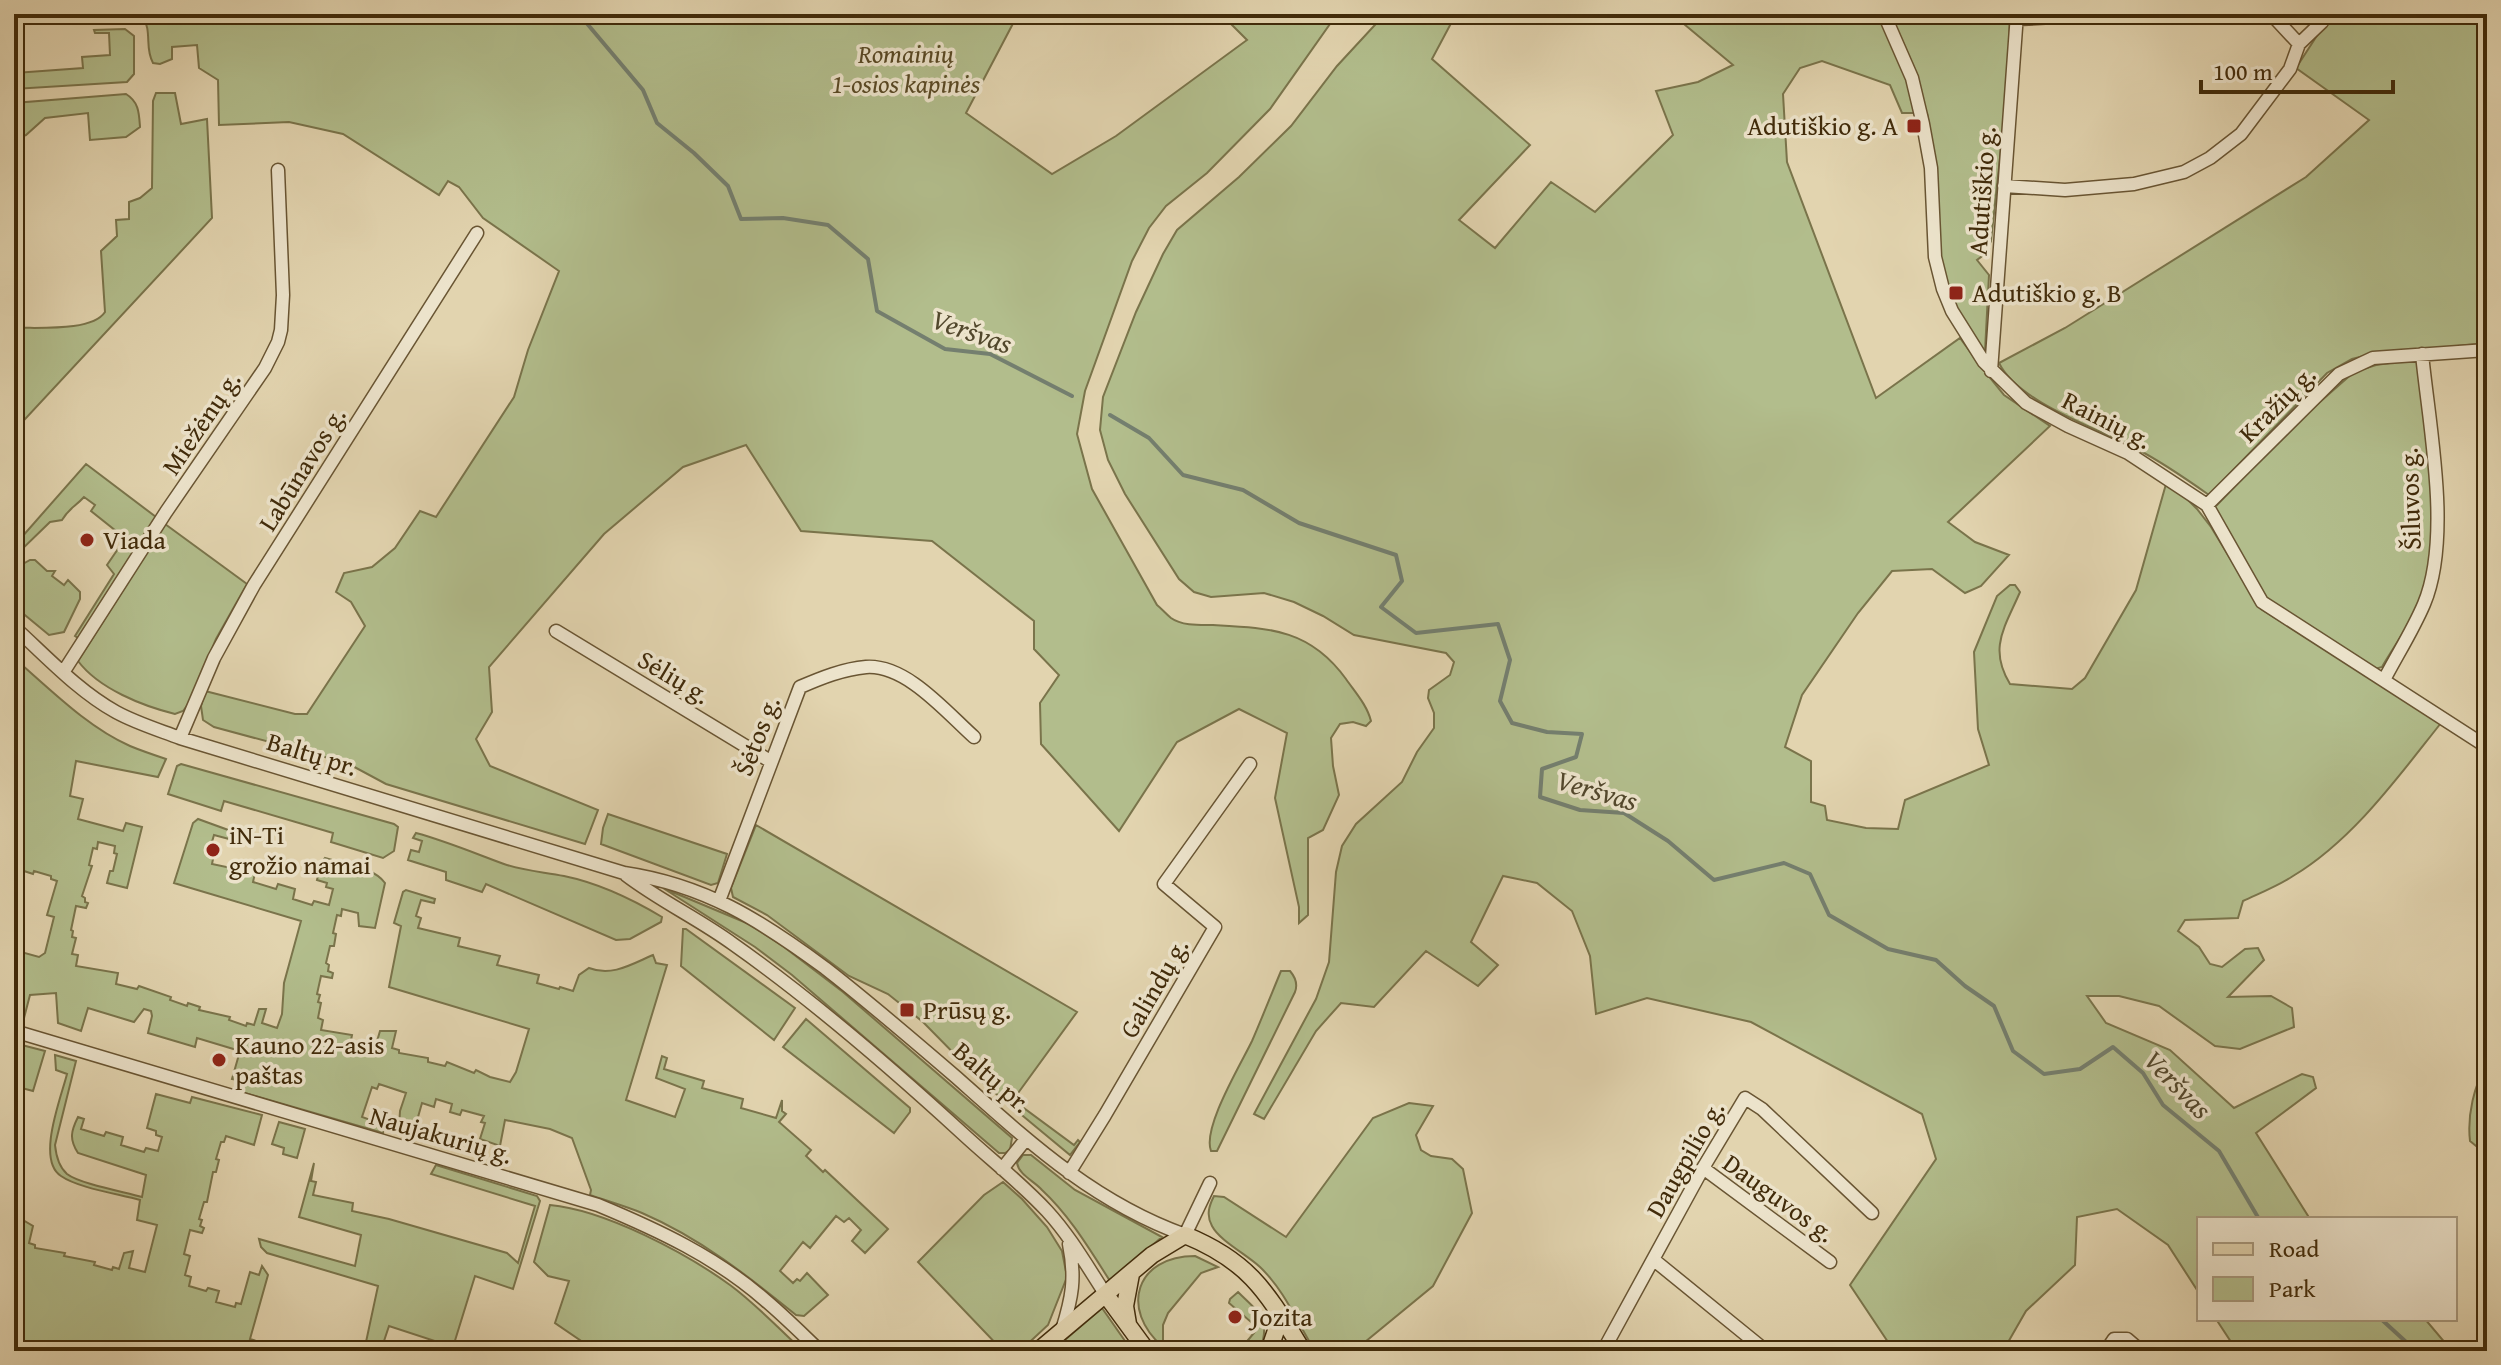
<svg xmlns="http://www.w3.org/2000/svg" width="2501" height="1365" font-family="'Gentium Book Plus',serif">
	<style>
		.green { fill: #b2bd8c; stroke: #7a744b; stroke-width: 2 }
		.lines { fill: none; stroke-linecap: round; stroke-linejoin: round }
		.stream { stroke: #747f6f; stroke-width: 4 }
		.minor-casing { stroke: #695533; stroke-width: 15 }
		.major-casing { stroke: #412b0a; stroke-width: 19 }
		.minor { stroke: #ece3cb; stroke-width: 12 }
		.major { stroke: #e2d4af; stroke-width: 16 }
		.poi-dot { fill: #8f2418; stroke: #ece3cb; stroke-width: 3 }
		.labels { text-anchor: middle; stroke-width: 7; stroke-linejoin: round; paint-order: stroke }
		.park-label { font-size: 26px; font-style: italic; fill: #584824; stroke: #ece3cb }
		.poi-label { font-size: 26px; fill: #412b0a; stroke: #ece3cb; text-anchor: start }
		.street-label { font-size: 26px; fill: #412b0a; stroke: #ece3cb }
		.water-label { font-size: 28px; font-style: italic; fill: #52472c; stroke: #ece3cb }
	</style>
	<rect width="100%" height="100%" fill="#e2d4af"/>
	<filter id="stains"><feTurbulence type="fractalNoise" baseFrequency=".0025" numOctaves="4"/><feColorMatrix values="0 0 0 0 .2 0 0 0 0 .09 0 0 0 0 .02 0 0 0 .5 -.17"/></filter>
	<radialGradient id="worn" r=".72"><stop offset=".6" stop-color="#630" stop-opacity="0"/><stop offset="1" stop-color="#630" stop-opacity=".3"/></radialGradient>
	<path class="green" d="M142,14h876l-52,99 86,61 64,-38 131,-96 -26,-26h116l-67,95 -63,64 -41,33 -17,22 -17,33 -47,130 -8,43 15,55 65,116c5,4 9,9 14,13 11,8 29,7 42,7 57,3 97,4 133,54 9,13 21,26 25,42l-5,5 -13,-4 -13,2 -9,14 2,28 6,29 -16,35 -15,8v77l-9,8v-16l-24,-109 12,-65 -48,-24 -62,33 -58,89 -78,-87 -1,-41 19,-28 -25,-26v-28l-102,-80 -131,-10 -55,-86 -63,22 -79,67 -115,133 3,45 -16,27 14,27 108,44 -13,34 -199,-60 -39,-21 -133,-36 -11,-7 -2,-14 4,-15 90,23h12l58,-88 -14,-24 -15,-10 8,-19 28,-6 23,-19 25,-37 16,6 78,-120 14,-47 31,-79 -76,-53 -24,-31 -11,-6 -9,14 -96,-61 -54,-12 -70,3 -1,-45 -19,-12 -2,-23 -25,2v12l-12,5 -7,-1c-9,-16 0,-30 -11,-49z
		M1385,14h71l-24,45 98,86 -71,75 36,28 56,-66 44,30 78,-77 -17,-44 42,-9 35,-17 -61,-51h338l-2,70 -17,157 -6,13 -8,6 12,15 -4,76 -4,-2 -23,-38 -8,-17 -10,-37 -4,-92 -9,-52h-25l-12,-28 -68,-24 -22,7 -17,26 4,68 89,236 84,-60 22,30 22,27 46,31 -102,96 27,20 34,13 -28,31 -16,7 -33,-24 -40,2 -34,42 -56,82 -17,52 26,14v41l14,4 2,14 39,8 32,1 7,-29 84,-35 -11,-36 -4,-77 23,-56 13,-11h5l5,7c-15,35 -32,56 -10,92l62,5 13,-11 51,-88 30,-106 16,10 15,15 14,18 50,82 180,114c-43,54 -88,117 -148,153 -15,10 -33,17 -50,25l-5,17 -53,2 -7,11 21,16 11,17 12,3 23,-18 13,-1 6,12 -36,37 43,-1 21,12 2,19 -54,22 -25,-3 -56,-40 -40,-10h-32l19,27 64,27 64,58 68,-34 11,3 3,11 -60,45 54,86h-111v74l-31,-48 -51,-36 -40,8 -2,48 -49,46 -23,40h-109l-44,-66 86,-126 -14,-45 -171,-92 -104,-24 -51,16 -6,-58 -18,-45 -35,-28 -34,-7 -32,66 27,23 -20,21 -52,-35 -52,56 -33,-4 -25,28 -52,88 -10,-5 62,-115 13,-37 7,-90 6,-26 14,-22 46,-42 15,-30 17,-24v-15l-6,-15 1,-8 21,-15 4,-13 -8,-9 -92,-18 -31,-19 -29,-14 -30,-9 -53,4 -17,-5 -15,-13 -54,-85 -17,-34 -8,-30 3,-33 33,-85 27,-58 14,-24 62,-53 52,-51 46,-60z
		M2331,14h156v329l-119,12 -16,4 -25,14 -118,122c-24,-17 -49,-34 -74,-47 -39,-20 -117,-46 -136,-85l66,-35 241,-151 63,-57 -73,-52z
		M125,29l9,7v38l-7,8 -113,7v-19l1,3 68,-5 -1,-11 28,-2 -1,-22h-14l-1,-3z
		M156,93h19l6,31 26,-5 5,99 -198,213v-103c23,-1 78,4 91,-16l-4,-61 16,-15 -1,-16 13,-1v-17l11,-4 12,-10 1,-87z
		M126,94c13,8 13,19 14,33l-14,10 -36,3 -2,-27 -43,5 -19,17 -12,4v-36z
		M2417,359c10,82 33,171 -1,250 -9,20 -23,39 -34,58l-7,2 -106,-69 -8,-8 -46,-85 82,-85 57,-50 22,-7z
		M86,464l70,53 -78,121 -3,-2 39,-62 -7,-9 13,-19 1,-11 -30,-24 4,-6 -11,-8c-9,10 -14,10 -22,23l-12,2 -36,35v-11z
		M165,524l82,60 -31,55 -27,64 -6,8 -8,3c-32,-8 -76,-25 -97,-53z
		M30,560h5l12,11h8l-3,5 12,9 4,-5 12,12v7l-16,33 -15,3 -35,-29v-37z
		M14,658c36,31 73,69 116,88 12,5 24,9 36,13l-8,18 -82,-16 -6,35 13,3 -5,20 45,12 3,-8 16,4 -15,61 -20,-5 3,-12h3l4,-17 -3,-1 1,-7 -17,-4 -1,7 -4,-1 -4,17 3,1 -10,30 3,2v4l3,1 -2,5 -10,-2 -5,24 2,1 -1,6 4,1 -4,16 6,1 -2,11 42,7 -2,11 21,5 2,-3 32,11 -1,3 17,6 1,-3 12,4 -1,3 31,7 -1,3 17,6 1,-3 7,2 5,-16h7l-4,14 15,5 5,-14 2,-31 17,-62 -127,-38 19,-60 5,-4 33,12 -2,8 -15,-4 -5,17 5,2 -2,10 43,9 -2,9 23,7 2,-5 17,5 -2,10 19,6 2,-4 15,4 4,-16 -7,-2 1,-4 -10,-3 4,-17 4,-5c18,6 49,9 60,25l-10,45 -16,-2 -1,-13 -16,-4 -1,7 -4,-1 -4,18 3,1 -2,12h-4l-4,17 3,2 -1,6 5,2 -1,5 -11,-2 -4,18 3,1 -2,7 3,1 -3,15 5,2 -2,10 31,5 -2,10 18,4 1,-2 6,1 5,-17h16l-4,17 7,2v3l29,5v4l17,4 2,-4 27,11 2,-3 14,7 20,5 6,-10 13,-43 -140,-42 12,-61 -7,-3 9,-31 3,-2 29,9 -1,4 -13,-3 -5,16 5,2 -3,10 42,10 -2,8 42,10 -3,9 42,10 -2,8 22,6 1,-2 13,4 6,-16 10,-7c23,9 43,-4 64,-13l3,8 11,2 -41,135 49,17 10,-28 -29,-11 6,-22 5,2 -3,11 40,12 -2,7 41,11 -2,9 35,10 6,-18v11l4,3 -7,8 32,28 -5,6 17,16 2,-2 63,59 -23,24 -13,-12 9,-11 -12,-12 -5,4 -8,-6 -26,32 -7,-6 -23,29 13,12 4,-4 3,2 7,-8 21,22 -24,21 -8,-1c-48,-39 -96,-77 -154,-102 -17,-7 -35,-12 -52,-18l1,-5 -19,-52 -22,-9 -45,-9 -5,26 -20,-7 5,-16 -4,-1 3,-6 -22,-6 -2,5 -10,-3 2,-8 -16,-5 -2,8 -12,-4 -8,28 -15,-3 1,-17 6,-18 -27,-9 -2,5 -5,-2 -10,30 22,8 -1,8 -145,-42 4,-10 -10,-2 8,-28 -43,-13 -2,9 -47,-14 4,-17 -1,-5 -7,-2 -10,13 -46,-14 -7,23 -23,-8 -2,-30 -26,2 -6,23 -10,-2v-66l25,7 6,-4 9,-36 -7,-2 10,-34 -6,-2v-3l-17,-5 -1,3 -12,-4 1,-3 -8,-3z
		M181,764l213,60 4,3 -4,24 -11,7 -52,-16 2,-9 -109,-32 -3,10 -53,-17 9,-28z
		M608,814l119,40 -9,29 -7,2 -110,-41 2,-16z
		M756,825l321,187 -64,88 61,45 4,-5 2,2 -10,13 -88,-73 -59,-60 -35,-28 -39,-18 -82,-61 -34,-18 -2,-9z
		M416,833c30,8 58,20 88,31 20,7 40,8 60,12 34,7 68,23 98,41l-1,5 -31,17 -14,1 -130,-56 -4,8 -36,-12v-8l-38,-12 3,-10 8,2 3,-11 -9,-3z
		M663,888l86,36 35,23 59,45 169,146 -2,12 -5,3h-6l-207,-178 -37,-28z
		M683,929h3l109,79 -21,32 -93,-74z
		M1281,971h9c6,7 8,13 5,21l-78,159h-6c-9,-23 30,-87 41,-110 10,-23 19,-46 29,-70z
		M806,1019l104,89v4l-16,21 -111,-86z
		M14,1043l31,8 -12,40 -19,-5z
		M55,1055l21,6 -21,84c1,10 4,22 12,29 13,10 58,18 75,23l4,-22 -68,-22c-9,-14 -7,-22 0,-36l6,2 -3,10 23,7 2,-4 17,5 -2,8 23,7 2,-4 12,3 4,-14 -6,-2v-4l-9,-3 9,-34 34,9 2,-6 70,18 -8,30 -28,-9 -2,6h-3l-5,17 3,1 -3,12h-3l-6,30h-3l-5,17 3,1 -2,6 4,2 -2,5 -12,-3 -6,24 6,2 -5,19 6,2 -2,9 17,5 2,-3 11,3 -3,11 19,5 1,-4 5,1 9,-32 9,3 3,-9 6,9 -18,64 39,12h-275v-148l2,1 7,16 10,6 -4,17 6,2v3l30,5 -1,3 31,6 -1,3 18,5 1,-3 6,2 5,-16 9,-2 -4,17 16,4 12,-47 -20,-5 3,-20c-21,-6 -62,-12 -79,-24 -25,-16 0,-78 6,-102l-11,-4z
		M2487,1063v92l-17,-14c-3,-26 4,-55 17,-78z
		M1409,1103l24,3 -17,29 5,15 10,6 21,3 11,10 9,44 -39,73 -79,65h-39c-18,-29 -30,-60 -55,-84 -14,-13 -40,-26 -48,-41 -6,-11 -3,-20 2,-30l10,1 62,40 87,-119z
		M279,1122l26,7 -8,29 -14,-4 1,-6 -12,-4z
		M1023,1155h8l44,35 87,47 -52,44c-20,-31 -40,-65 -68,-91 -8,-9 -23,-15 -25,-27z
		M314,1163l-3,18 5,1 -3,13 40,8 -1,8 37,8 118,34 11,10 17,-57 -104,-32 5,-9 101,31 3,5 -27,88 -38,-13 -22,71 -64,-21 -7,21 -16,-5 12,-56 -111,-33 -6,-6 -2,-8 96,27 6,-31 -62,-18z
		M1003,1182l19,17 25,28 15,24 5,26 -19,48 -28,26h-17l-85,-89 66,-67z
		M550,1205c55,5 136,48 180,80 26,19 49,44 73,66h-207l-41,-28 14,-42 -21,-5 -14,-14z
		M1195,1256l23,11 -17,6 -33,40 -5,12v22c-44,-38 -27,-91 32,-91z
		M1238,1292c22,22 33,26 22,59h-21l19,-23 -29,-25 1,-4z
		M1102,1308l30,43h-80z
		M2216,1319h209l27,32h-215z"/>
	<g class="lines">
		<path class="stream" d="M580,14v1
			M584,20l59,70 14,33 37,30 34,33 13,33 42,-1 45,7 40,34 9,52 68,38 45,5 82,42
			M1110,415l39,23 34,37 60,15 56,33 97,32 6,26 -21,26 35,26 82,-9 12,36 -10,41 12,22 35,9 35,2 -6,23 -34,12 -2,28 40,13 44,3 44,28 46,39 70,-17 26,11 19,41 59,34 48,11 29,26 29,20 19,45 31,23 36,-5 33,-22 30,26 20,32 56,46 40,68
			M2381,1319l35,32"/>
		<g class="minor-casing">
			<path id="minor" d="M1884,14l28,64 11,46 8,44 4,89 8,32 9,22 32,51 42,41 42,23 60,27 79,52 55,97 225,145
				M2271,14l28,30
				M2018,19l91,-5
				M2004,186l61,4 69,-6 50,-12 26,-14 31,-24 49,-65 9,-25 23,-22 4,-8
				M1991,371l26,-357
				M2207,505l132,-131 34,-16 114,-8
				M14,627c32,29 64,64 102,85 20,11 43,18 64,26l444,135c81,12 136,47 201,95 45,35 88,72 131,109 72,64 137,125 229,158l25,-52
				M556,631l214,130
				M64,671l102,-159 99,-144 13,-26 3,-12 2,-35 -5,-125
				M2384,680c13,-25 29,-50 40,-76 28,-67 5,-178 -2,-250
				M180,738l34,-80 40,-73 223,-352
				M626,875c34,26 73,44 107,69 81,57 156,122 229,189 28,26 59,50 85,78 23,25 40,55 59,84
				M719,901l81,-214c21,-9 43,-18 66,-20 40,-3 80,45 108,70
				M14,1031l584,174c60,25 118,52 167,95 19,16 37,34 55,51
				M1703,1168l127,94
				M1002,1169l24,-30
				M1069,1173l36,-58 110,-188 -51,-43 86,-120
				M1654,1260l112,91
				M1062,1330c10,-32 14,-52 7,-86
				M1603,1351l100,-183 42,-70 17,11 110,104
				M2106,1351l8,-12h13l14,12"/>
		</g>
		<g class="major-casing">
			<path id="major" d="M1106,1295l41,56
				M1128,1324l-3,-18 6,-32
				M1038,1351l114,-96 33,-20c66,27 82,58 118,116
				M1269,1351l12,-35"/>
		</g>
		<use href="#minor" class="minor"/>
		<use href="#major" class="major"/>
	</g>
	<g class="poi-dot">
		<rect x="1906" y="118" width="16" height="16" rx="4"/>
		<rect x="1948" y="285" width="16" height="16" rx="4"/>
		<circle cx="87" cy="540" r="8"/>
		<circle cx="213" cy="850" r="8"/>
		<rect x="899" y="1002" width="16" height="16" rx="4"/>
		<circle cx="219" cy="1060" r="8"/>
		<circle cx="1235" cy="1317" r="8"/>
	</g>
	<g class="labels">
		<g class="park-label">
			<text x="906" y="63">Romainių<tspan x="906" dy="30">1-osios kapinės</tspan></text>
		</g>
		<g class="poi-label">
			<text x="1898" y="135" text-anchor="end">Adutiškio g. A</text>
			<text x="1972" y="302">Adutiškio g. B</text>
			<text x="103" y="549">Viada</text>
			<text x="229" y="844">iN-Ti<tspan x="229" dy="30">grožio namai</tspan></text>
			<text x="923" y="1019">Prūsų g.</text>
			<text x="235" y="1054">Kauno 22-asis<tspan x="235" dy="30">paštas</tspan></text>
			<text x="1251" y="1326">Jozita</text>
		</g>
		<g class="street-label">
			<text transform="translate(1982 191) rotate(-86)" y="9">Adutiškio g.</text>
			<text transform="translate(2277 404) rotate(-45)" y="9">Kražių g.</text>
			<text transform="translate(2107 420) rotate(27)" y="9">Rainių g.</text>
			<text transform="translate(201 423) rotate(-56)" y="9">Miežėnų g.</text>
			<text transform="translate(302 469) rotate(-58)" y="9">Labūnavos g.</text>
			<text transform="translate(2410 499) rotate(-92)" y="9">Šiluvos g.</text>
			<text transform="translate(674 677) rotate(31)" y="9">Sėlių g.</text>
			<text transform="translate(757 736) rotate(-69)" y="9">Šėtos g.</text>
			<text transform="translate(312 754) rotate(17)" y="9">Baltų pr.</text>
			<text transform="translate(1154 988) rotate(-60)" y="9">Galindų g.</text>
			<text transform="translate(992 1077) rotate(41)" y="9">Baltų pr.</text>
			<text transform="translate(441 1135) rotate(16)" y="9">Naujakurių g.</text>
			<text transform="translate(1685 1159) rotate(-60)" y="9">Daugpilio g.</text>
			<text transform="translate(1779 1198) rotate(36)" y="9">Dauguvos g.</text>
		</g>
		<g class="water-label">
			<text transform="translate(972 331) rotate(19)" y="10">Veršvas</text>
			<text transform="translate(1597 790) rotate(16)" y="10">Veršvas</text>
			<text transform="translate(2178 1084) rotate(46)" y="10">Veršvas</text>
		</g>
	</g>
	<rect width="2501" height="1365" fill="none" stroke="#e2d4af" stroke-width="48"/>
	<rect x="16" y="16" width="2469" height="1333" fill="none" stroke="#412b0a" stroke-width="4"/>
	<rect x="24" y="24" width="2453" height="1317" fill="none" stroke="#412b0a" stroke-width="2"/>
	<rect x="2197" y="1217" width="260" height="104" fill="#ece3cb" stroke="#a8997e" stroke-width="2"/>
	<rect x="2213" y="1243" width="40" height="12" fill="#e2d4af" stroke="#a8997e" stroke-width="2"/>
	<text x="2269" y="1257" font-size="24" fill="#412b0a">Road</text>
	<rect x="2213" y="1277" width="40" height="24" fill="#b2bd8c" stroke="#a8997e" stroke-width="2"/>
	<text x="2269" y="1297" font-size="24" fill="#412b0a">Park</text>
	<path d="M2201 80v12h192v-12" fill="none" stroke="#412b0a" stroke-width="4"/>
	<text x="2213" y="80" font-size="24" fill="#412b0a" stroke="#ece3cb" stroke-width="6" paint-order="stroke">100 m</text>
	<rect width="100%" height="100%" filter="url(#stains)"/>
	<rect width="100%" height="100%" fill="url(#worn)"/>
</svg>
